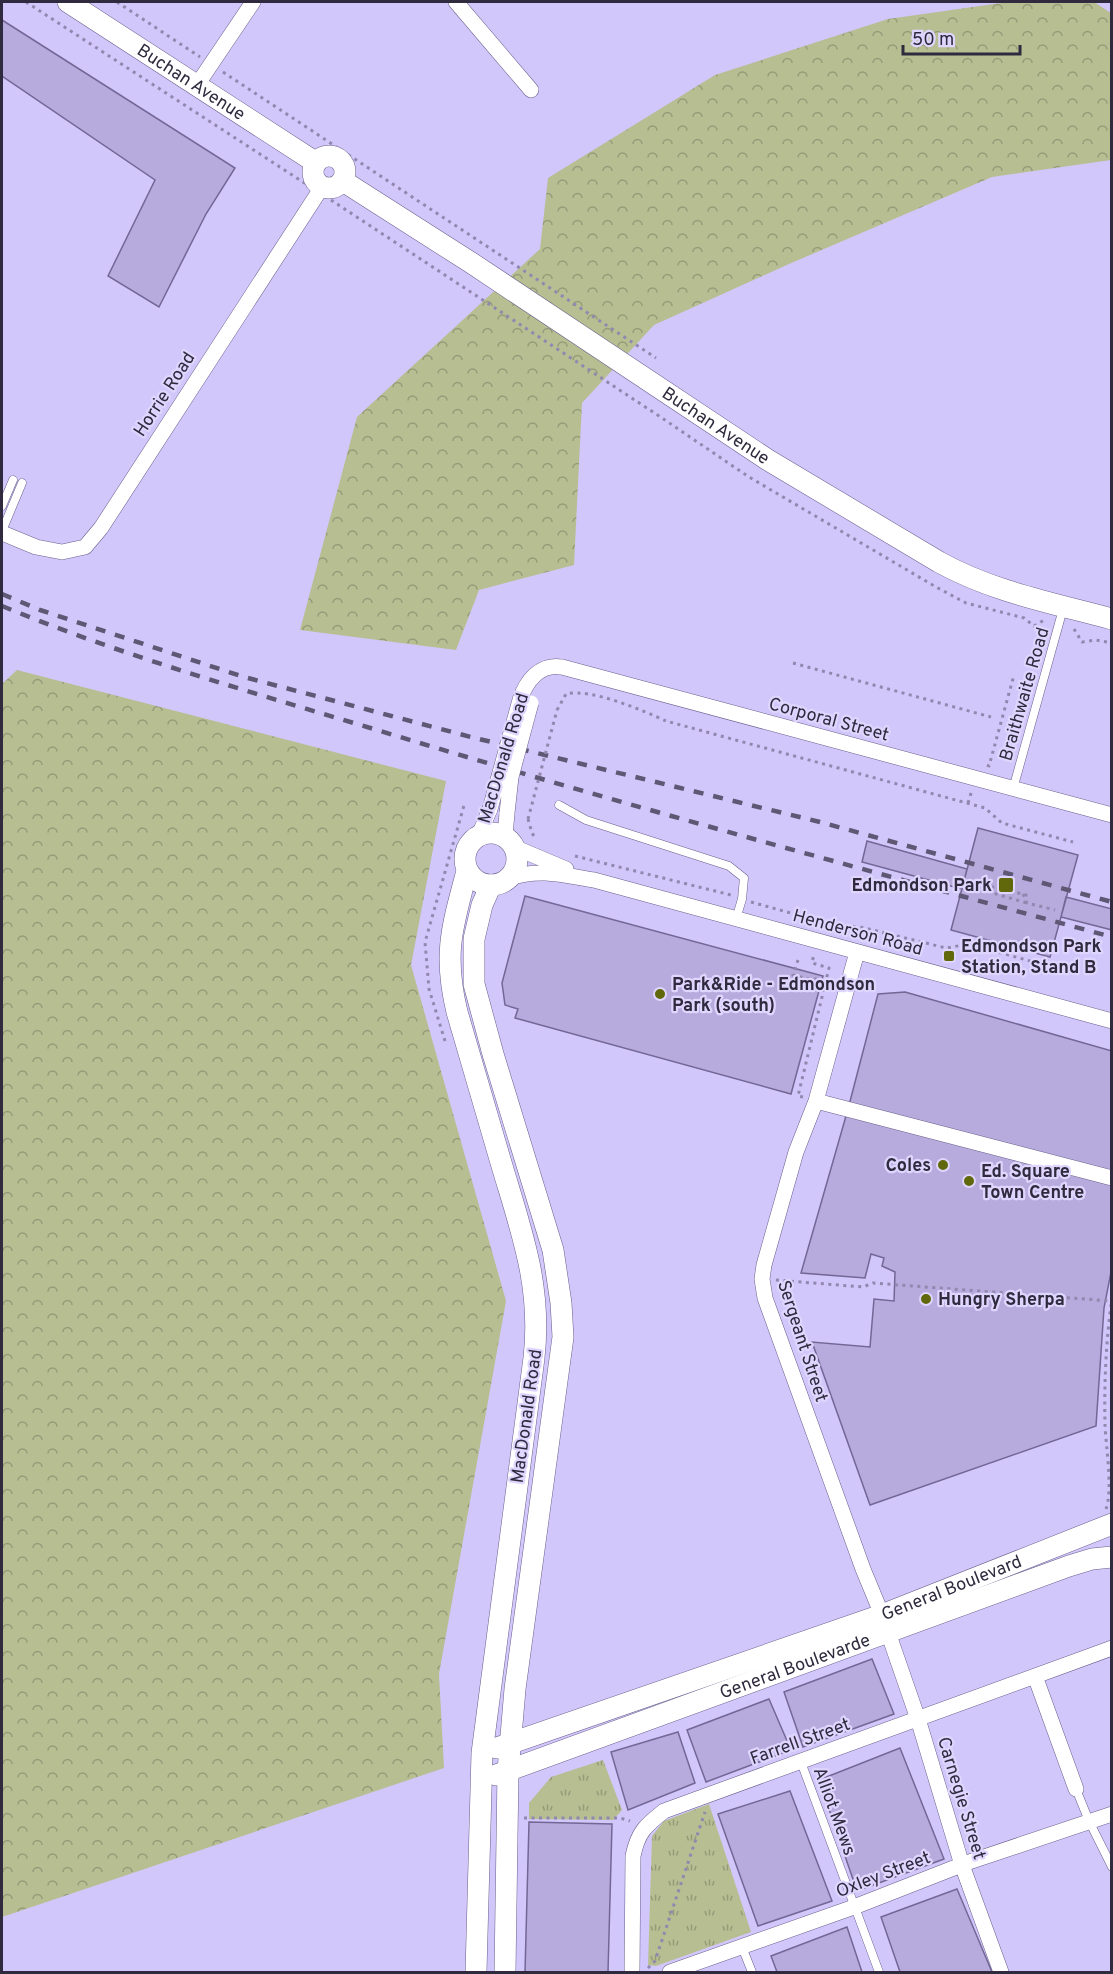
<svg xmlns="http://www.w3.org/2000/svg" width="1113" height="1974" font-family="Overpass,sans-serif">
	<style>
		.grass { fill: url(#grass-tufts) }
		.forest { fill: url(#forest-crowns) }
		.building { fill: #b6abdc; stroke: #726795; stroke-width: 1.5 }
		.lines { fill: none; stroke-linecap: round; stroke-linejoin: round }
		.lane-casing { stroke: #6a5f8c; stroke-width: 9 }
		.street-casing { stroke: #6a5f8c; stroke-width: 16 }
		.secondary-casing { stroke: #6a5f8c; stroke-width: 22 }
		.path { stroke: #9188af; stroke-width: 3; stroke-dasharray: 3 4.5; stroke-linecap: butt }
		.lane { stroke: #fff; stroke-width: 8 }
		.street { stroke: #fff; stroke-width: 15 }
		.secondary { stroke: #fff; stroke-width: 21 }
		.rail { stroke: #5f5875; stroke-width: 4.5; stroke-dasharray: 10 10; stroke-linecap: butt }
		.street-bridge-casing { stroke: #6a5f8c; stroke-width: 16; stroke-linecap: butt }
		.path-bridge { stroke: #9188af; stroke-width: 3; stroke-dasharray: 3 4.5; stroke-linecap: butt }
		.street-bridge { stroke: #fff; stroke-width: 15 }
		.poi-dot { fill: #61680b; stroke: #dfd6ff; stroke-width: 2 }
		.labels { text-anchor: middle; stroke-width: 4.5; stroke-linejoin: round; paint-order: stroke }
		.street-label { font-size: 18px; fill: #2f2a3d; stroke: #dfd6ff }
		.poi-label { font-size: 18px; font-weight: bold; fill: #2f2a3d; stroke: #dfd6ff; text-anchor: start }
	</style>
	<defs>
		<pattern id="grass-tufts" width="24" height="20" patternUnits="userSpaceOnUse" patternTransform="scale(1.5)"><rect width="24" height="20" fill="#b7be92"/><path d="M3 7l-1-3M5 7V3M7 7l1-3M15 17l-1-3M17 17v-4M19 17l1-3" fill="none" stroke="#959b78"/></pattern>
		<pattern id="forest-crowns" width="20" height="18" patternUnits="userSpaceOnUse" patternTransform="scale(1.5)"><rect width="20" height="18" fill="#b7be92"/><path d="M2 6a3 3 0 1 1 6 0M12 15a3 3 0 1 1 6 0" fill="none" stroke="#959b78"/></pattern>
	</defs>
	<rect width="100%" height="100%" fill="#d2c7fa"/>
	<path class="grass" d="M603,1760l19,50 -9,10 -84,-1v-16l22,-26z
		M709,1804l42,128 -95,34 -8,-1 4,-129 12,-15z"/>
	<path class="forest" d="M1008,2h86l17,11v147l-119,17 -203,87 -135,61 -72,78 -8,162 -95,25 -23,60 -156,-20 57,-213 183,-168 8,-71 167,-103 173,-56z
		M17,670l429,111 -35,184 95,336 -67,373 5,94 -442,149v-1233z"/>
	<path class="building" d="M2,20l233,148 -29,46 -47,93 -51,-31 47,-96 -153,-104z
		M978,828l100,27 -28,102 -99,-27z
		M867,841l100,28 -5,20 -100,-27z
		M525,896l298,80 -32,118 -276,-76 3,-9 -13,-4 -3,-22z
		M1066,897l46,12v21l-51,-13z
		M905,992l207,59v216l-8,41 -8,118 -226,79 -58,-163 58,5 4,-48 20,2 1,-29 -13,-6 2,-8 -13,-4 -6,24 -64,-5 47,-164 30,-115z
		M872,1659l22,55 -91,33 -19,-55z
		M769,1699l22,51 -85,32 -19,-52z
		M678,1732l17,51 -67,27 -17,-58z
		M900,1748l44,111 -87,32 -38,-111z
		M790,1791l42,110 -74,25 -40,-112z
		M529,1822l83,2 -4,148h-83z
		M957,1889l35,83h-92l-19,-55z
		M847,1927l15,45h-85l-6,-16z"/>
	<g class="lines">
		<g class="lane-casing">
			<path id="lane" d="M2,506l11,-26
				M2,531l20,-48
				M1013,789l50,-180
				M559,805l27,15 143,46 15,12 -2,21 -6,20
				M801,1762l78,210
				M1076,1789l13,32 23,46
				M742,1947l10,25"/>
		</g>
		<g class="street-casing">
			<path id="street" d="M456,2l75,88
				M197,85l56,-83
				M2,533l34,14 26,5 23,-5 16,-19 221,-341
				M520,700c6,-19 20,-37 42,-33l550,148
				M479,835l11,-26
				M505,836l2,-23
				M514,847l52,22
				M509,878c31,-10 54,-3 85,2l518,141
				M857,952l-41,149 -20,51 -32,113 -2,14 3,19 98,271 19,46 36,104 44,146 39,107
				M816,1101l296,77
				M1035,1676l41,113
				M632,1972l1,-116c5,-24 12,-30 31,-45l448,-163
				M670,1972l184,-65 115,-45 143,-48"/>
		</g>
		<g class="secondary-casing">
			<g id="secondary">
				<path id="s1" d="M68,2l247,160"/>
				<circle cx="329" cy="172" r="16"/>
				<path id="s2" d="M343,181l127,81 298,198 171,102c54,30 114,41 173,57"/>
				<circle cx="491" cy="859" r="26"/>
				<path d="M467,871c-15,56 -24,83 -10,141 15,51 30,103 45,154 20,67 40,121 32,192l-52,395 -6,219"/>
				<path d="M491,885l-9,20 -8,34v45l19,70 60,196 8,53 2,34 -48,352 -7,82 -3,201"/>
				<path id="s3" d="M497,1748l385,-133 230,-91"/>
				<path id="s4" d="M496,1775l573,-209 23,-7 20,-2"/>
			</g>
		</g>
		<path class="path" d="M26,2l280,182
			M117,2l83,55
			M223,72l433,286
			M331,200l328,216 90,61 187,110 30,16 58,15 10,8 10,-6
			M1074,629l8,13 14,-2 16,3
			M793,663l198,54
			M557,710l9,-16c25,-6 76,16 100,27l319,87 17,15 71,19
			M987,765l2,1 25,-91
			M968,803l4,-13
			M528,819l4,14 4,6
			M575,856l156,39
			M992,886l4,8 31,9
			M1010,891l20,5
			M1023,894l4,9 28,7
			M751,902l72,20 42,6 81,20 23,-4 72,20
			M798,960l-5,15 15,4h9
			M808,979l7,5
			M445,1041l-16,-52 -4,-47 40,-140
			M803,1097l-5,-1 31,-128 -17,-5 2,-9
			M776,1280l87,7 10,-4 238,18
			M1106,1509c7,-20 0,-61 -1,-84 -1,-41 1,-86 7,-127
			M524,1818h96l10,3
			M648,1968l7,-7 50,-149"/>
		<use href="#lane" class="lane"/>
		<use href="#street" class="street"/>
		<use href="#secondary" class="secondary"/>
		<path class="rail" d="M2,594l38,16 204,67 227,60 349,85 292,80
			M2,606c121,50 249,86 375,124 243,74 489,140 735,207"/>
		<g class="street-bridge-casing">
			<path id="street-bridge" d="M490,809l30,-109
				M507,813l4,-36 20,-74"/>
		</g>
		<path class="path-bridge" d="M528,819l29,-109"/>
		<use href="#street-bridge" class="street-bridge"/>
	</g>
	<g class="poi-dot">
		<rect x="998" y="877" width="16" height="16" rx="3"/>
		<rect x="943" y="950" width="12" height="12" rx="3"/>
		<circle cx="660" cy="994" r="6"/>
		<circle cx="943" cy="1165" r="6"/>
		<circle cx="969" cy="1181" r="6"/>
		<circle cx="926" cy="1299" r="6"/>
	</g>
	<g class="labels">
		<g class="street-label">
			<text dy="6" stroke="none"><textPath href="#s1" startOffset="147">Buchan Avenue</textPath></text>
			<text transform="translate(164 394) rotate(-57)" y="6">Horrie Road</text>
			<text dy="6" stroke="none"><textPath href="#s2" startOffset="446">Buchan Avenue</textPath></text>
			<text transform="translate(1024 694) rotate(-74)" y="6">Braithwaite Road</text>
			<text transform="translate(829 719) rotate(15)" y="6">Corporal Street</text>
			<text transform="translate(503 758) rotate(-73)" y="6">MacDonald Road</text>
			<text transform="translate(858 932) rotate(15)" y="6">Henderson Road</text>
			<text transform="translate(803 1341) rotate(72)" y="6">Sergeant Street</text>
			<text transform="translate(526 1416) rotate(-82)" y="6">MacDonald Road</text>
			<text dy="6" stroke="none"><textPath href="#s3" startOffset="482">General Boulevard</textPath></text>
			<text dy="6" stroke="none"><textPath href="#s4" startOffset="318">General Boulevarde</textPath></text>
			<text transform="translate(800 1741) rotate(-20)" y="6">Farrell Street</text>
			<text transform="translate(962 1798) rotate(73)" y="6">Carnegie Street</text>
			<text transform="translate(835 1811) rotate(70)" y="6">Alliot Mews</text>
			<text transform="translate(883 1874) rotate(-21)" y="6">Oxley Street</text>
		</g>
		<g class="poi-label">
			<text x="992" y="891" text-anchor="end">Edmondson Park</text>
			<text x="961" y="952">Edmondson Park<tspan x="961" dy="21">Station, Stand B</tspan></text>
			<text x="672" y="990">Park&amp;Ride - Edmondson<tspan x="672" dy="21">Park (south)</tspan></text>
			<text x="931" y="1171" text-anchor="end">Coles</text>
			<text x="981" y="1177">Ed. Square<tspan x="981" dy="21">Town Centre</tspan></text>
			<text x="938" y="1305">Hungry Sherpa</text>
		</g>
	</g>
	<rect width="1113" height="1974" fill="none" stroke="#2f2a3d" stroke-width="6"/>
	<path d="M903 45v9h117v-9" fill="none" stroke="#2f2a3d" stroke-width="3"/>
	<text x="912" y="45" font-size="18" fill="#2f2a3d" stroke="#dfd6ff" stroke-width="4.5" paint-order="stroke">50 m</text>
</svg>
